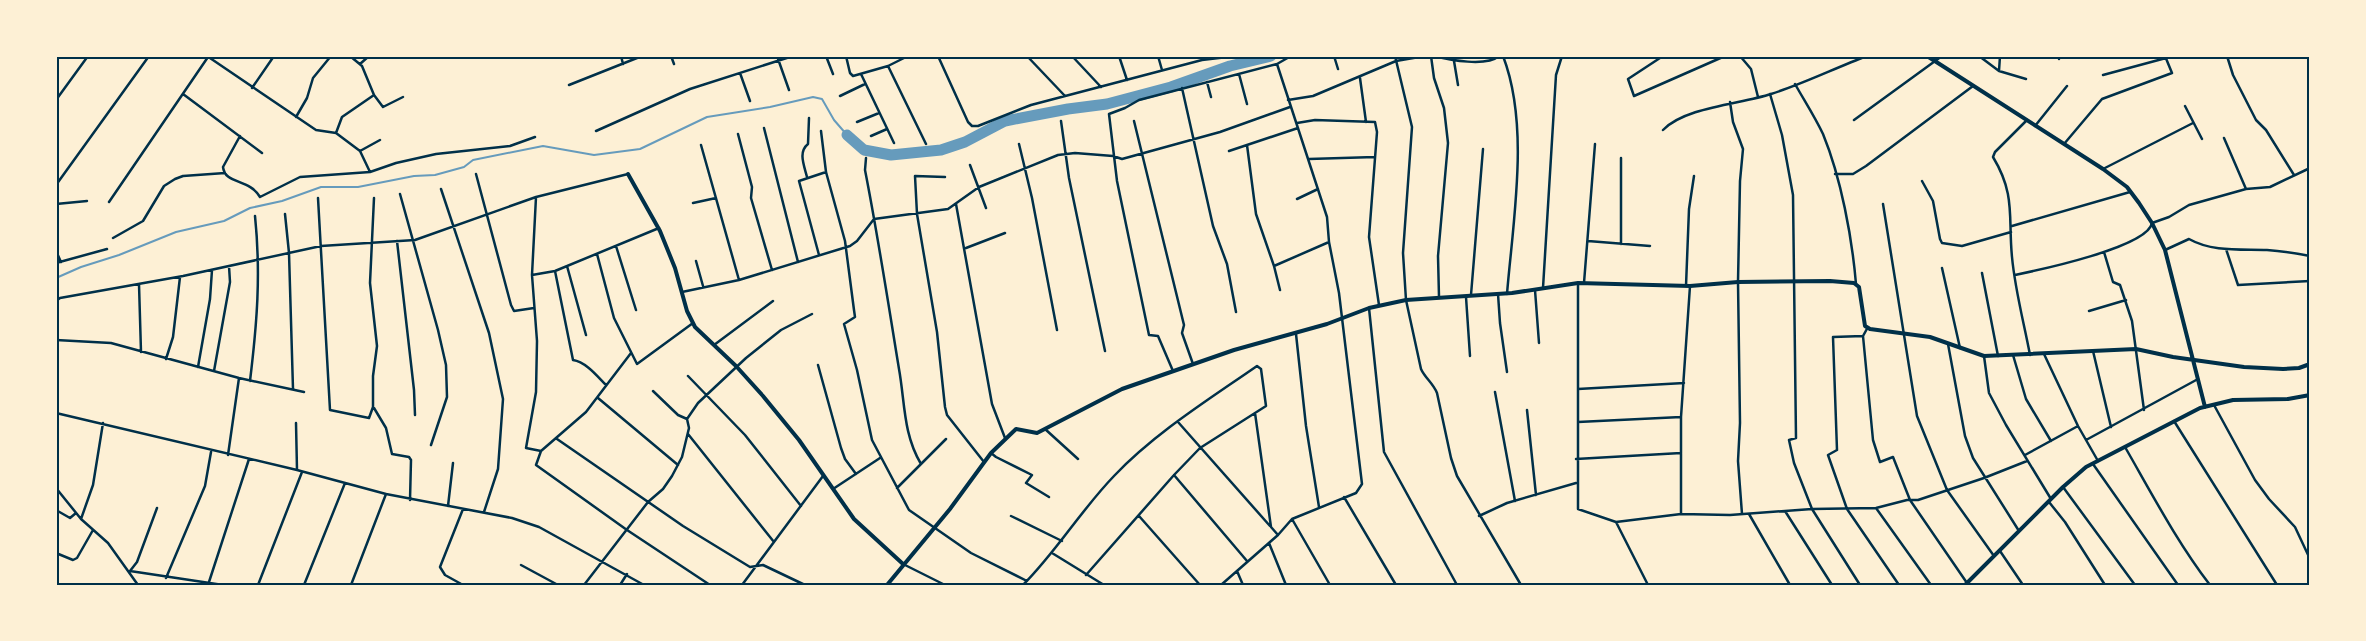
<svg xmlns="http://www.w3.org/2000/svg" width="2366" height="641" font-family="'IBM Plex Serif',serif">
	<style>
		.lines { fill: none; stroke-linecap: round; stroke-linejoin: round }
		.stream { stroke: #669bbc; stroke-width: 2 }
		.river { stroke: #669bbc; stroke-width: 11 }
		.minor { stroke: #003049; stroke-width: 2.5 }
		.tertiary { stroke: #003049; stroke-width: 4 }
		.neatline { fill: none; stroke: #003049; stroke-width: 2 }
	</style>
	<rect width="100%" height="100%" fill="#fdf0d5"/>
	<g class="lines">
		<path class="stream" d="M56,278l25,-11 38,-12 57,-23 48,-11 26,-13 32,-7 39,-14h37l56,-11 21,-1 29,-8 9,-7 70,-14 51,9 46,-6 67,-32 63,-10 43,-10 9,2 12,21 13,15"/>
		<path class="river" d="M847,135l17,15 27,5 50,-5 24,-8 40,-21 63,-12 39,-5 64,-17 59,-21 41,-10"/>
		<path class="minor" d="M207,56l109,74 20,3 24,18 10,21
			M350,56l12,10 12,29 9,12 20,-10
			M621,56l2,8
			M671,56l3,8
			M777,56l12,34
			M826,56l7,18
			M846,56l4,17 3,3 35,-10 20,-10
			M938,56l30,66 4,4h6l53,-21 171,-45 34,-4
			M1027,56l38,40
			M1072,56l29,31
			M1119,56l8,24
			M1158,56l4,14
			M1334,56l4,13
			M1395,56l17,71 -9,126 3,47 15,69c4,9 12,14 16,24l14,65 6,18 64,109
			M1431,56l3,22 10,30 4,35 -10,113 1,41
			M1434,56c16,4 52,11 65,0
			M1503,56c27,70 10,164 4,238
			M1663,56l-35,23 6,17 91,-40
			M1740,56l11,13 7,28
			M1979,56l20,15 27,8
			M2059,56v3
			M2227,56l6,19 23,45 10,10 28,45
			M1454,61l4,24
			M360,64l9,-8
			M888,66l38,78
			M1999,71l1,-15
			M740,73l10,28
			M861,74l33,69
			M1239,74l8,30
			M2103,75l63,-17
			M1360,78l6,44
			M1207,82l4,15
			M1795,84c9,16 20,33 28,50 18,44 29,103 33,150
			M569,85l73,-29
			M252,88l22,-32
			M1182,88l31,138 14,38 9,48
			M183,94l79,59
			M1770,94l12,41 11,60 3,243 -7,2 5,23 18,46 48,76
			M840,96l25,-12
			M56,100l32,-44
			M1288,100l25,-4 83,-35 29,-5
			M1730,102l3,20 10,27 -3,32 -2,101 2,141 -2,38 4,53
			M2185,106l17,33
			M296,117l11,-19 6,-20 18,-22
			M1854,120l88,-64
			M2027,120l-32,32 -2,5c23,38 15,60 19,100 3,33 12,66 18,98
			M1061,121l8,57 36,173
			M1134,121l50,204 -2,8 11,31
			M857,122l22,-9
			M1297,123l18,-3 60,2 2,10 -8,105 10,68
			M2035,126l32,-40
			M764,128l34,134
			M1663,130c22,-23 78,-26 108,-36 32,-10 64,-26 96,-38
			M596,131l94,-42 103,-33
			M821,131l5,41 19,69 9,69 1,7 -11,7 13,46 15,70 37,70 62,43 56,28
			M336,133l6,-16 32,-22
			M738,134l14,53 -1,11 21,72
			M240,136l-17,31c2,18 26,11 37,30l40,-20 70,-5 26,-9 40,-9 74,-8 25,-9
			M871,136l16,-7
			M2224,138l22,51
			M1019,144l13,54 25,132
			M2064,144l38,-45 70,-26 -7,-17
			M701,145l38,135
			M1247,145l9,69 18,52 6,24
			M360,151l20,-11
			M1229,151l69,-23
			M866,158l-1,12c13,66 23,132 34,199 6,33 4,65 22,95
			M1621,158v86
			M1309,159l66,-2
			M970,165l16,43
			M2103,169l90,-46
			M476,174l35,131 3,6 20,-3
			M1835,174h18l13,-8 107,-80
			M807,177c-3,-12 -9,-25 1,-33l1,-26
			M945,177l-30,-1 2,38 20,118 8,75 2,8 37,47
			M1922,181l11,20 7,38 2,4 20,3 49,-14
			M56,185l93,-129
			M441,189l48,144 14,66 -5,70 -14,43
			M400,194l38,136 8,35 1,32 -16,48
			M536,197l-4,78 5,66 -1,51 -10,56 15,3
			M318,198l12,212 39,8 4,-11v-31l4,-30 -7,-63 4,-85
			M1297,199l21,-10
			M109,202l99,-145
			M693,203l23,-5
			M56,204l31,-3
			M956,204l36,200 13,34
			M1883,204l34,212 30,74 47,66
			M285,214l4,39 4,136
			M2012,226l118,-34
			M113,238l30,-17 21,-35 11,-7 8,-3 42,-3
			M397,241l17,149 1,25
			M1588,241l62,5
			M616,246l20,64
			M966,248l39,-15
			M2226,249l12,36 72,-4
			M2165,250l24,-11c23,13 51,10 78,11 14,1 28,3 43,6
			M56,251l5,11
			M2104,252l9,30 7,3 12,36 12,89
			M597,254l17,64 23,46 56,-41
			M819,255l-20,-74 27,-9
			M696,261l7,25
			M56,263l51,-14
			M567,266l19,69
			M1274,266l55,-24
			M1942,268l18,80
			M555,271l18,89c13,2 24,16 33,25
			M1982,273l16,83
			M532,275l23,-4 104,-43
			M2015,275c24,-5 133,-28 137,-52l17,-6 20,-12 57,-16 24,-2 40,-19
			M1578,283v226l38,13 65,-8 49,1 82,-6 64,-1 31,-8h11l66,-22 43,-17
			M1584,283l11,-139
			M139,284l2,68
			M1686,286l3,-77 5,-33
			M1543,288l13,-213 6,-19
			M1535,290l4,53
			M682,292l57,-12 111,-34 7,-5 17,-22 74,-10 31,-22 79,-32 17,-2 38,3 9,3 98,-27 70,-25
			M1498,294l2,29 7,49
			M1471,295l12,-146
			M1466,297l4,59
			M56,301l4,-3 123,-22 138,-30 94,-6 121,-43 92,-23
			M1369,308l15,144 73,133
			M2089,311l37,-11
			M1868,327l-5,9 10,104 7,22 13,-5 17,43 57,83
			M1296,334l10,92 13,81
			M1863,336l-30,1 4,113 -9,5 19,54 52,76
			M56,340l55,3 128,35 65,14
			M1948,344l17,92 8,22 46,73
			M714,345l59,-44
			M2093,351l18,76
			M631,353l-45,59 -45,39 -5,14 91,65 83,55
			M2044,354l34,72 20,35
			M2013,355l13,44 25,42
			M1984,356l5,37 17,32 45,74
			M166,359l7,-22 7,-60
			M818,365l23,83 4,11 11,15
			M198,367l12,-68 2,-29
			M214,371l16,-89 -1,-16
			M1173,371l-15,-35 -9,-1 -32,-154 -8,-67 16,-6 14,-8 138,-36 14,-8
			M688,376l57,59 56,71
			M250,381c7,-58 11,-106 5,-165
			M1578,389l106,-6
			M653,391l25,24 9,4
			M1495,392l20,109
			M598,398l80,67
			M2214,405l41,75 14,19 26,28 15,32
			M374,408l12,20 6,26 17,3 2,3 -1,40
			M1527,410l9,85
			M56,413l241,57 89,24 126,24 27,9 105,58
			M2174,421l103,164
			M1178,422l92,104
			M1578,422l103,-5
			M296,423l1,47
			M1045,429l33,30
			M688,434l86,108
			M557,439l126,87 67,41 13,-2 42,20
			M2086,440l112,-61
			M2125,447c27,47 52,95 85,138
			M991,453l5,4 36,18 -6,8 23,14
			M228,455l11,-77
			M2025,455l53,-29
			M1576,459l105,-6
			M2093,464l85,121
			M1174,475l73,86
			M2063,487l72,98
			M56,488l25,31 27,24 30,42
			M897,488l49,-49
			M833,489l47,-31
			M1344,497l52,88
			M2049,502l16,20 40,63
			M448,506l5,-43
			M157,508l-20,54 -7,9 93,14
			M1876,508l55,77
			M463,509l-23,58 5,8 18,10
			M56,510l14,8 6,-5
			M1785,511l47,74
			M1681,514v-97l9,-131
			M1749,514l41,71
			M1011,516l51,25
			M1139,516l61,69
			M1479,516l28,-13 69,-20
			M81,519l12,-34 10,-62
			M1292,519l38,66
			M1616,522l32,63
			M1269,543l17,42
			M2000,551l23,34
			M56,553l17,7 4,-2 16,-28
			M1052,553l52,32
			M521,565l37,20
			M905,565l40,20
			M1237,571l6,14
			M1086,575l88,-100 26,-27 55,-35
			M166,578l39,-92 6,-34
			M209,582l40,-123
			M258,585l44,-113
			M304,585l41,-102
			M351,585l35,-91
			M584,585l64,-83 15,-13 9,-13 10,-19 7,-29 -2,-9 11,-16 48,-45 35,-28 31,-16
			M620,585l7,-11
			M742,585l81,-109
			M1023,585c34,-34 58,-75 91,-109 41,-43 94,-76 143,-110l4,3 5,37 -11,7 16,114 7,8
			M1221,585l57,-50 14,-16 64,-26 6,-9 -23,-191 -10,-51 -2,-25 -50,-153"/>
		<path class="tertiary" d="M1927,56l176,113 24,18 12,16 13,20 13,27 40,157
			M628,174l32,57 15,37 12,43 8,16 41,39 27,30 36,44 55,79 49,45
			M887,585l63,-76 41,-56 25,-24 21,4 85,-44 112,-39 93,-26 42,-16 37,-8 106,-7 66,-10 112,3 48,-4 92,-1 24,2 5,4 6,39 5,3 60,8 54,19 152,-7 37,8 71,10 39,2 16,-1 11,-4
			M1965,585l98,-98 23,-20 114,-59 33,-8 55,-1 22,-4"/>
	</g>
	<rect width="2366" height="641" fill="none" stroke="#fdf0d5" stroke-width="115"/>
	<rect x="58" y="58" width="2250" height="526" class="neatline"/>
</svg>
